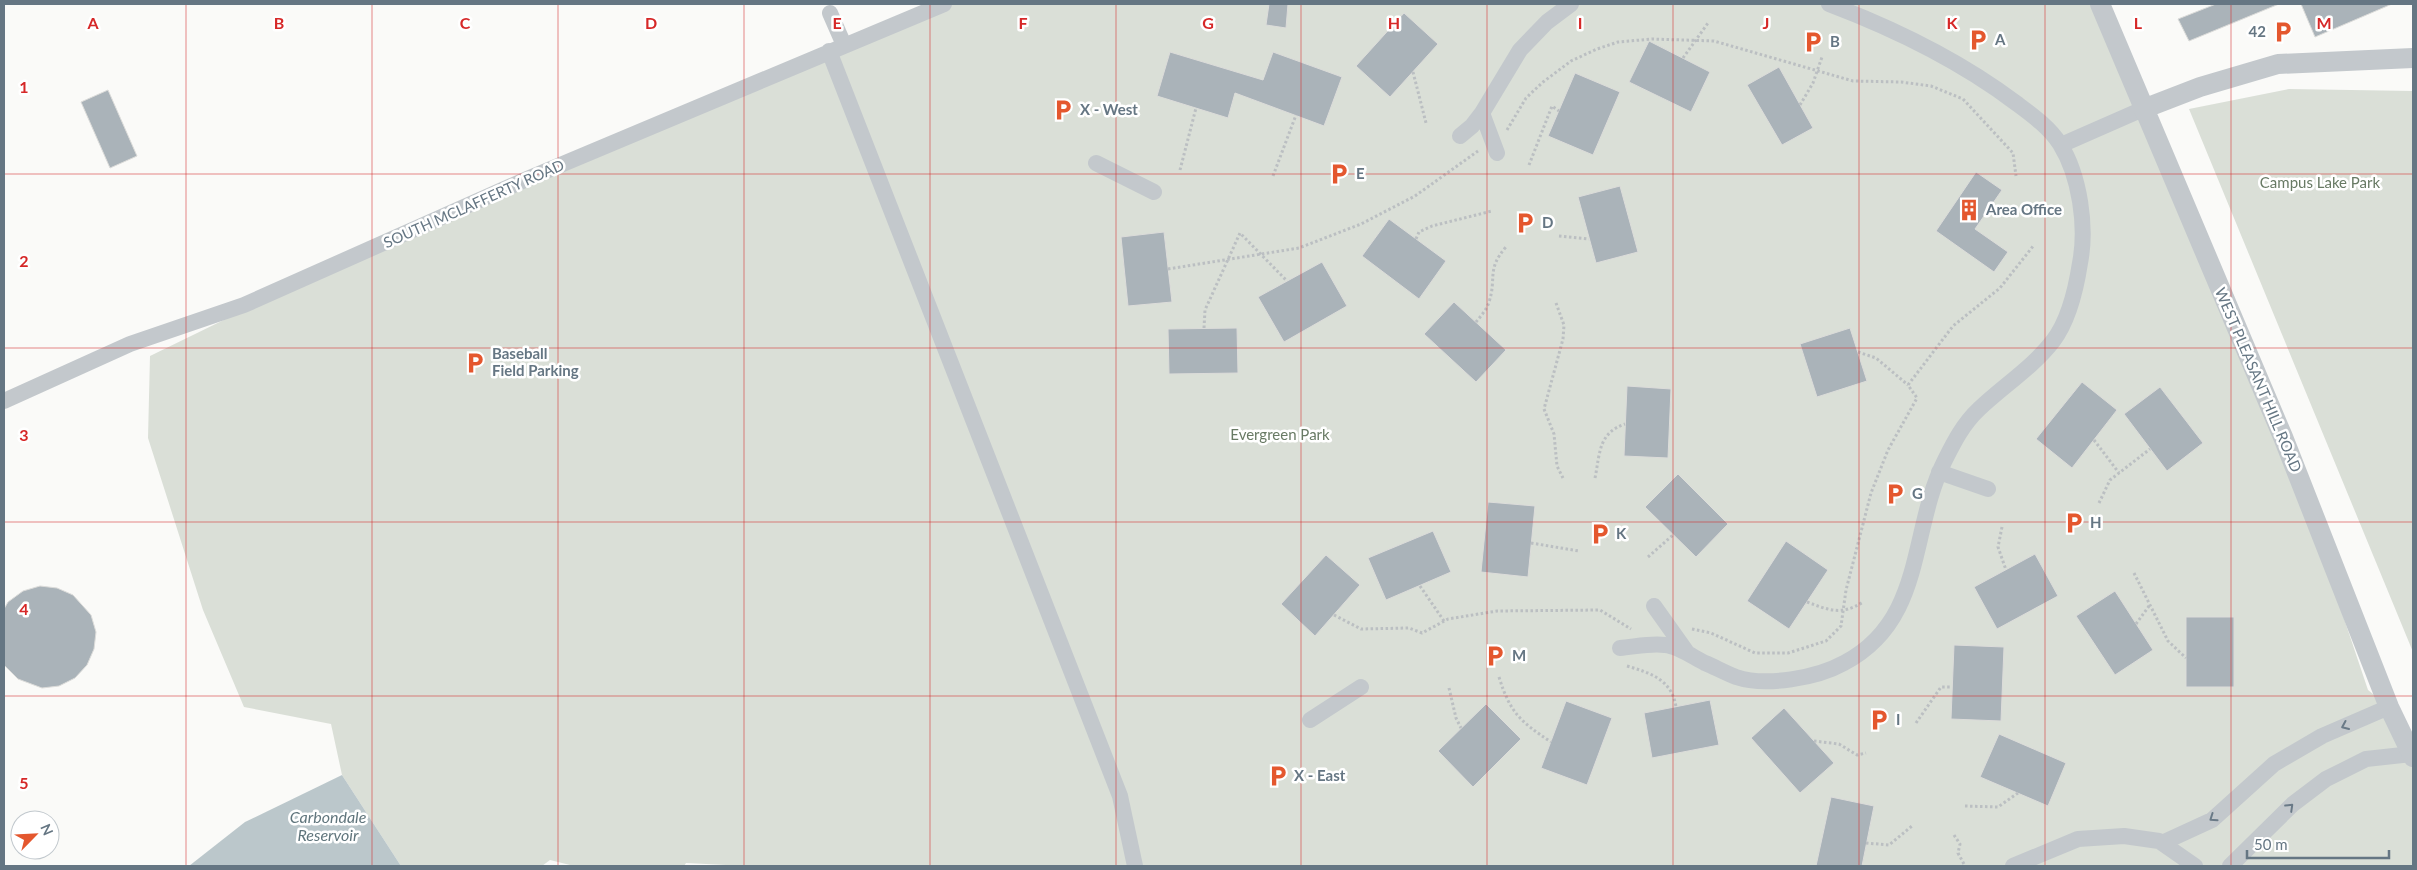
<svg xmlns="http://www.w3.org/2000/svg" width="2417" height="870" font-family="Lato,sans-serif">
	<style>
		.green { fill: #dadfd7 }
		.water { fill: #bbc7cb }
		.building { fill: #aab3b9; stroke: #dcdcda }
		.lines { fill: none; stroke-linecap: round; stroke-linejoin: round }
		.path { stroke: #bbbfc2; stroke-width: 3; stroke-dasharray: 2.5 2.5; stroke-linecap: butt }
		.minor { stroke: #c3c8cc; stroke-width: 16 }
		.tertiary { stroke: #c3c8cc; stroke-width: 20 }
		.oneway { stroke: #6a7a87 }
		.grid { fill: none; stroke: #d62828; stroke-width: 1; stroke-opacity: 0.55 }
		.labels { text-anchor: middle; stroke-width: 5; stroke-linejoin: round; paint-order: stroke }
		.poi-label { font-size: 15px; font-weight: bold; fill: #657683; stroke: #fff; text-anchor: start }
		.park-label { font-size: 15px; fill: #687a64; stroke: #fff }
		.street-label { font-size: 15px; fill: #657683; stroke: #fff }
		.water-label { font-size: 16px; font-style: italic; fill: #60757c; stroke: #fff }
		.grid-label { font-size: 16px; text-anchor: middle; font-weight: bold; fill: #d62828; stroke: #fff; stroke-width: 5; stroke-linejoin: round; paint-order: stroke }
	</style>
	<rect width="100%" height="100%" fill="#fafaf8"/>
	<path class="green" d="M944,4h1156l183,433 85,253 21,17 24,55v104h-1667l-60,-3 -2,3h-110l-24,-6 -8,6h-141l-59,-91 -11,-51 -87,-17 -41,-97 -55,-172 2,-82 184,-90z
		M2289,89l124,2v561l-224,-543z"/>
	<path class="water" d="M342,775l59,91h-212l56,-44z"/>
	<path class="building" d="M1269,4h19l-2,24 -20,-3z
		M2216,4h63l-90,37 -11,-22z
		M2301,4h91l-77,33z
		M1404,13l34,31 -48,53 -34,-31z
		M1649,41l61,31 -19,40 -62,-30z
		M1170,52l93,28 10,-28 69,25 -18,49 -89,-33 -7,25 -71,-22z
		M1779,67l34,61 -31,17 -35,-60z
		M1575,73l45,19 -27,63 -45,-19z
		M108,90l29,66 -27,12 -29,-66z
		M1976,172l26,18 -27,39 33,23 -14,20 -58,-41z
		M1620,186l18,66 -42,11 -18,-66z
		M1389,219l57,42 -27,38 -57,-43z
		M1164,232l8,70 -44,4 -7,-69z
		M1322,262l25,44 -63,36 -26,-45z
		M1454,302l52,48 -30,32 -52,-48z
		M1237,328l1,45 -69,1 -1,-45z
		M1850,328l17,53 -50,16 -17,-53z
		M2082,382l35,28 -45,58 -36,-29z
		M1627,386l44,3 -3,69 -44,-2z
		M2160,387l43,56 -36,28 -43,-57z
		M1678,474l50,50 -32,33 -51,-50z
		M1488,502l47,4 -7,71 -47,-5z
		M1433,531l18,41 -65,28 -18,-42z
		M1786,541l42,29 -39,59 -42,-28z
		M2035,554l23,42 -61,33 -23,-42z
		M1326,555l34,30 -45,51 -34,-32z
		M40,586l17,2 16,7 18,20 5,17 -2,17 -7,16 -12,13 -16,8 -17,2 -24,-9 -14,-14v-56l4,-7 15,-11z
		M2115,591l38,59 -38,25 -39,-59z
		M2186,617h48v70h-48z
		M1954,645l50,2 -3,74 -50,-2z
		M1710,700l9,45 -67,13 -8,-45z
		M1566,701l46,17 -25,67 -46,-17z
		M1486,704l35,35 -48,48 -35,-36z
		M1784,708l50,55 -34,30 -49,-55z
		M1999,734l67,29 -18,43 -68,-29z
		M1831,797l43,9 -12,60h-46z"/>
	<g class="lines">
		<path class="path" d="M1683,58l25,-35
			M1413,72l13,51
			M1800,105l13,-22 9,-26
			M1507,130l19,-32 17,-16 28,-21 26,-12 21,-7 34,-3 62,2 139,40 48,1 30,4 32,13 50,54 3,23
			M1529,165l23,-59 7,5
			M1180,170l16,-62
			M1273,176l23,-61
			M1559,236l30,3
			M1416,239l3,-7 13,-6 60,-15
			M1168,269l131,-21 62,-24 54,-28 63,-45
			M1556,303l8,22 -1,14 -19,70 10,25 3,32 6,12
			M1476,322c5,-6 11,-13 13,-20 8,-24 -3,-32 17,-55
			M1204,328l1,-18 35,-77 47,48
			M1858,352l18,6 32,27
			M2094,440l25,33
			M1595,478c5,-24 3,-45 30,-54
			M2099,503l11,-23 40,-31
			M2002,527l-4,20 8,23
			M1531,543l48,8
			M1648,557l25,-22
			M2134,573l34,68 18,17
			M1420,586l24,35
			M1807,602c22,8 34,14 56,0
			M1334,615l27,14 48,-1 13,5 26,-14 49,-8 103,-1 31,19
			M2136,624l13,-18
			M1692,629l19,4 44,20h33l38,-12 15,-15 5,-36 25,-97 17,-43 29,-52 -9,-13 45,-59 47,-38 34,-43
			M1627,666c24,7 45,14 49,41
			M1499,677c11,36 22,45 52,65
			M1449,688l7,30 5,10
			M1916,723l25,-36h11
			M1814,741l25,3 18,11 9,-2
			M1965,806l33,1 20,-14
			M1954,835l6,9 -2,9 7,13
			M1866,843l23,2 23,-19"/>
		<path class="minor" d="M830,13l14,32
			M829,51l291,745 15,70
			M1482,113l15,40
			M1460,136l12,-10 10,-13 38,-63 27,-28 24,-18
			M2061,145l82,-36
			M1096,163l58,29
			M4,401l126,-57 114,-39 283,-126 417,-175
			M1939,472l49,17
			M1654,606l32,45
			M1620,648c14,-1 30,-5 45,-3 13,1 28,12 40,18 10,4 20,10 31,14 30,10 81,1 108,-14 82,-43 65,-132 101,-203 9,-18 18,-36 34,-51 24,-23 53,-41 74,-68 16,-21 23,-52 27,-78 7,-36 0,-87 -20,-119 -11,-17 -28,-29 -44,-41 -57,-43 -121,-74 -187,-99
			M1310,720l51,-33
			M2162,843l50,-23 62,-56 48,-28 67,-29
			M2013,866l65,-27 46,-3 35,5 36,25
			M2230,866l63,-62 33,-25 40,-20 46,-5"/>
		<path class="tertiary" d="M2100,4l183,433 106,270 24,50
			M2143,109l57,-22 78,-23 135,-6"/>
	</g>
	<defs><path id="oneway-chevron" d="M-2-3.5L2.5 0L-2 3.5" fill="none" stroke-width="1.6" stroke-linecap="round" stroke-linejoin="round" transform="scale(1.25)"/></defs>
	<g class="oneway">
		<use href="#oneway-chevron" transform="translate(2345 726) rotate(156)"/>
		<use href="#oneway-chevron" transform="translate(2290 807) rotate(-44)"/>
		<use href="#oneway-chevron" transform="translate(2213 818) rotate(145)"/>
	</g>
	<path class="grid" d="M186,4v862M372,4v862M558,4v862M744,4v862M930,4v862M1116,4v862M1301,4v862M1487,4v862M1673,4v862M1859,4v862M2045,4v862M2231,4v862M4,174h2409M4,348h2409M4,522h2409M4,696h2409"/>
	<defs>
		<g id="parking-bare" transform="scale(1.725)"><path d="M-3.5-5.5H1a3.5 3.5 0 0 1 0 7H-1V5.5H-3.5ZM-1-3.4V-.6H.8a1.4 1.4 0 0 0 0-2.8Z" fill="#e4572e" stroke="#fff" stroke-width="2.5" paint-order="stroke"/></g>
		<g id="building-bare" transform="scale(1.725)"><path d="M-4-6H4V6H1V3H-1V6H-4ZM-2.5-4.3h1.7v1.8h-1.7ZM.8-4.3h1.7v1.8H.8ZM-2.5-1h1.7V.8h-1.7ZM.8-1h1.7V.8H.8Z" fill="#e4572e" stroke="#fff" stroke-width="2.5" paint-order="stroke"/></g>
	</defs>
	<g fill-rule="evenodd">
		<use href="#parking-bare" x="2283" y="32"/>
		<use href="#parking-bare" x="1978" y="40"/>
		<use href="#parking-bare" x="1813" y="42"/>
		<use href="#parking-bare" x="1063" y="110"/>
		<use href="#parking-bare" x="1339" y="174"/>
		<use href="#building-bare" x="1969" y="210"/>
		<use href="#parking-bare" x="1525" y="223"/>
		<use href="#parking-bare" x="475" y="363"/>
		<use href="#parking-bare" x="1895" y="494"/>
		<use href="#parking-bare" x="2074" y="523"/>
		<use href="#parking-bare" x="1600" y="534"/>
		<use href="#parking-bare" x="1495" y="656"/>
		<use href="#parking-bare" x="1879" y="720"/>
		<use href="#parking-bare" x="1278" y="776"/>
	</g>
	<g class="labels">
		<g class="poi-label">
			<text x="2266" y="37" text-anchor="end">42</text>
			<text x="1995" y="45">A</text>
			<text x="1830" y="47">B</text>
			<text x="1080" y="115">X - West</text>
			<text x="1356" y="179">E</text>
			<text x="1986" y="215">Area Office</text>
			<text x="1542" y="228">D</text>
			<text x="492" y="359">Baseball<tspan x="492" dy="17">Field Parking</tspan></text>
			<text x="1912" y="499">G</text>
			<text x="2090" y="528">H</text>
			<text x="1616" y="539">K</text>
			<text x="1512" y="661">M</text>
			<text x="1896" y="725">I</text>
			<text x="1294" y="781">X - East</text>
		</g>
		<g class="park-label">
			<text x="2320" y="188">Campus Lake Park</text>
			<text x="1280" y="440">Evergreen Park</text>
		</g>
		<g class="street-label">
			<text transform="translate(474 204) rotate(-24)" y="5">SOUTH MCLAFFERTY ROAD</text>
			<text transform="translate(2258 380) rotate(67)" y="5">WEST PLEASANT HILL ROAD</text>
		</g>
		<g class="water-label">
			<text x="328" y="823">Carbondale<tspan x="328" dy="18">Reservoir</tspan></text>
		</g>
	</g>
	<g class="grid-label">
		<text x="93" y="29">A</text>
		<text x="279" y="29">B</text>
		<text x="465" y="29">C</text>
		<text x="651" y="29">D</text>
		<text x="837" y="29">E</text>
		<text x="1023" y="29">F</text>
		<text x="1208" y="29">G</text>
		<text x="1394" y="29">H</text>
		<text x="1580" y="29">I</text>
		<text x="1766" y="29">J</text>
		<text x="1952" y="29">K</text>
		<text x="2138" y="29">L</text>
		<text x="2324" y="29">M</text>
		<text x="24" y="93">1</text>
		<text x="24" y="267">2</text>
		<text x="24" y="441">3</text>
		<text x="24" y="615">4</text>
		<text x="24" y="789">5</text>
	</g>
	<rect width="2417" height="870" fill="none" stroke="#657683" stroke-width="10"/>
	<g transform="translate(35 835) rotate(66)"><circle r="24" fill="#ffffff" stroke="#c1c8cd"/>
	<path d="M0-4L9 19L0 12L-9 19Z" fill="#e4572e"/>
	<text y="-8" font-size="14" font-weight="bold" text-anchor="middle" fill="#657683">N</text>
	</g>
	<path d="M2247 850v8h142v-8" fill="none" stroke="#657683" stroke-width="2.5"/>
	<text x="2254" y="850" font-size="15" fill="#657683" stroke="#ffffff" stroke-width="4" paint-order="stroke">50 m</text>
</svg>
